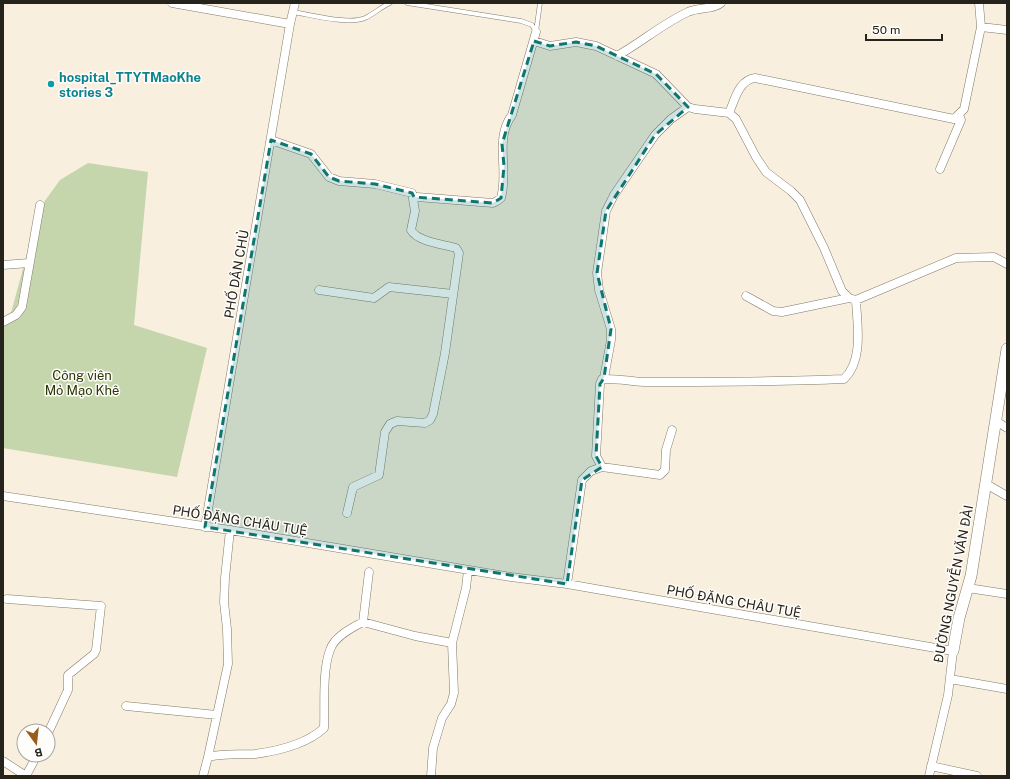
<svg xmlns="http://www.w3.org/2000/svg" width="1010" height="779" font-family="'Public Sans',sans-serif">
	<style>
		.green { fill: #c6d6ac }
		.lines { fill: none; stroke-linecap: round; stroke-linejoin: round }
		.lane-casing { stroke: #82796a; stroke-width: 5 }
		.street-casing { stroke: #82796a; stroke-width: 9 }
		.secondary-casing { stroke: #82796a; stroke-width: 12 }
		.lane { stroke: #fff; stroke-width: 4 }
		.street { stroke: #fff; stroke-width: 8 }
		.secondary { stroke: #fff; stroke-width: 11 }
		.marked { fill: #0f766e; fill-opacity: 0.2; stroke: #0f766e; stroke-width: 3; stroke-dasharray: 8 5; stroke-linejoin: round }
		.culture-dot { fill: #0f9aa8; stroke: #fffdfa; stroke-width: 1.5 }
		.labels { text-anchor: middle; stroke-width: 3; stroke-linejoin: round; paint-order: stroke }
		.culture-label { font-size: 13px; font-weight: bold; fill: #0d838f; stroke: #fffdfa; text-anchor: start }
		.street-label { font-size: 13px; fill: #26221c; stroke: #fffdfa }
		.park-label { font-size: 13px; fill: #293705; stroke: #fffdfa }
	</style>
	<rect width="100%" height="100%" fill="#f9efde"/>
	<path class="green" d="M88,163l60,9 -14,153 73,23 -30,129 -174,-29v-129l8,-6 28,-104 21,-29z"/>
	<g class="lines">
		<g class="lane-casing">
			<path id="lane" d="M407,3l114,18 11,4 4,7
				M293,12c19,3 55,13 72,6 9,-4 16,-11 25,-15
				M536,32l4,-29"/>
		</g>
		<g class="street-casing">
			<path id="street" d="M172,3l118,21
				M979,3l2,24
				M534,41l16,5 26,-4 20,4 60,28 32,33 7,2 34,4 7,6 20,38 10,15 25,19 9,9 24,48 18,43 7,7 7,2 100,-42 38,-1 13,7
				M617,56c25,-14 45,-32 71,-44 10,-5 25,-2 33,-9
				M729,113c6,-14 10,-33 26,-35l199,41 10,-10 17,-82 26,3
				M271,140l40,14 18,23 10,4 36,3 37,9 3,18 -4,19c7,12 31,14 45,18l3,5 -14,100 -12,61 -3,6 -5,3 -28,-2 -7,3 -5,8 -6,43 -26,12 -6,26
				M940,169l21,-49 -2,-5
				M414,199l3,-2 76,6 4,-2 4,-3c8,-28 -7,-59 11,-83l24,-83
				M3,265l26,-2
				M319,290l55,8 15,-11 64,7
				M746,296l27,15 9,1 67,-14
				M3,322l13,-7 6,-8 18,-102
				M602,379l2,-1 7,-38v-11l-12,-39 -2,-17 9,-62 8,-16 41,-60 16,-16 17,-12
				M996,421l11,7
				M672,430l-6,20 -1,20 -5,5 -58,-8 -6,-11 4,-72 2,-5c16,-1 31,3 46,3 65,0 131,0 196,-3 20,-19 13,-55 12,-79
				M986,484l21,12
				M3,496l227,34 281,47 56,7 386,67 -5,44 -19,81
				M205,527l85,-503 5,-21
				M567,584l15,-104 9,-9 11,-4
				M968,588l39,6
				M7,599l94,7 -5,44 -2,4 -26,21v15l-20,43
				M363,622l6,-50
				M452,643l14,-55 2,-18
				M950,679l57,10
				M126,706l91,9
				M208,757l20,-93 -1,-35 -3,-27 1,-24 5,-48
				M3,761l23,15
				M931,766l46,10
				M26,776l11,-21
				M203,776l5,-19c16,-4 31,-2 47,-3 22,-3 52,-10 69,-26 1,-23 -2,-57 6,-78 4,-13 21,-22 33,-28l52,14 37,7 2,50 -3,11 -9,14 -9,30 -2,28"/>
		</g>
		<g class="secondary-casing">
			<path id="secondary" d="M953,651l6,-33 12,-42 36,-227"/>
		</g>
		<use href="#lane" class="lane"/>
		<use href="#street" class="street"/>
		<use href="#secondary" class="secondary"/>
	</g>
	<path class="marked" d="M534,41l16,5 26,-4 20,4 60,28 32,33 -33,28 -49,76 -9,62 14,56 -7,49 -4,6 -4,72 6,11 -20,13 -15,104 -362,-57 66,-387 40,14 18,23 10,4 36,3 37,9 2,4 79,6 8,-5 3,-32 -2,-22z"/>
	<circle class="culture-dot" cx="51" cy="84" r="4"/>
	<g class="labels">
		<g class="culture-label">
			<text x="59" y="82">hospital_TTYTMaoKhe<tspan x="59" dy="15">stories 3</tspan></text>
		</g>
		<g class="street-label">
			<text transform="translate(236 274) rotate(-80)" y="5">PHỐ DÂN CHỦ</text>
			<text transform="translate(240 520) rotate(9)" y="5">PHỐ ĐẶNG CHÂU TUỆ</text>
			<text transform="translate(953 584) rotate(-79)" y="5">ĐƯỜNG NGUYỄN VĂN ĐÀI</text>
			<text transform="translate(734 601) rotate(10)" y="5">PHỐ ĐẶNG CHÂU TUỆ</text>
		</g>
		<g class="park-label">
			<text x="82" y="380">Công viên<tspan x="82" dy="15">Mỏ Mạo Khê</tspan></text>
		</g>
	</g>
	<rect width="1010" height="779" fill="none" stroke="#26221c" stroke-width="8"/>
	<g transform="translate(36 743) rotate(165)"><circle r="19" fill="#fffdfa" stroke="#a8a5a1"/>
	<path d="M0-3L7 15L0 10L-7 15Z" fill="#995e1e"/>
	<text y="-6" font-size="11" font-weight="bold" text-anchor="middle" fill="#26221c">B</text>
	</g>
	<path d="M866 34v6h76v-6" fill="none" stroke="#26221c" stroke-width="2"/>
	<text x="872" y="34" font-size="12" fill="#26221c" stroke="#fffdfa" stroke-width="3" paint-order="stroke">50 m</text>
</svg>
